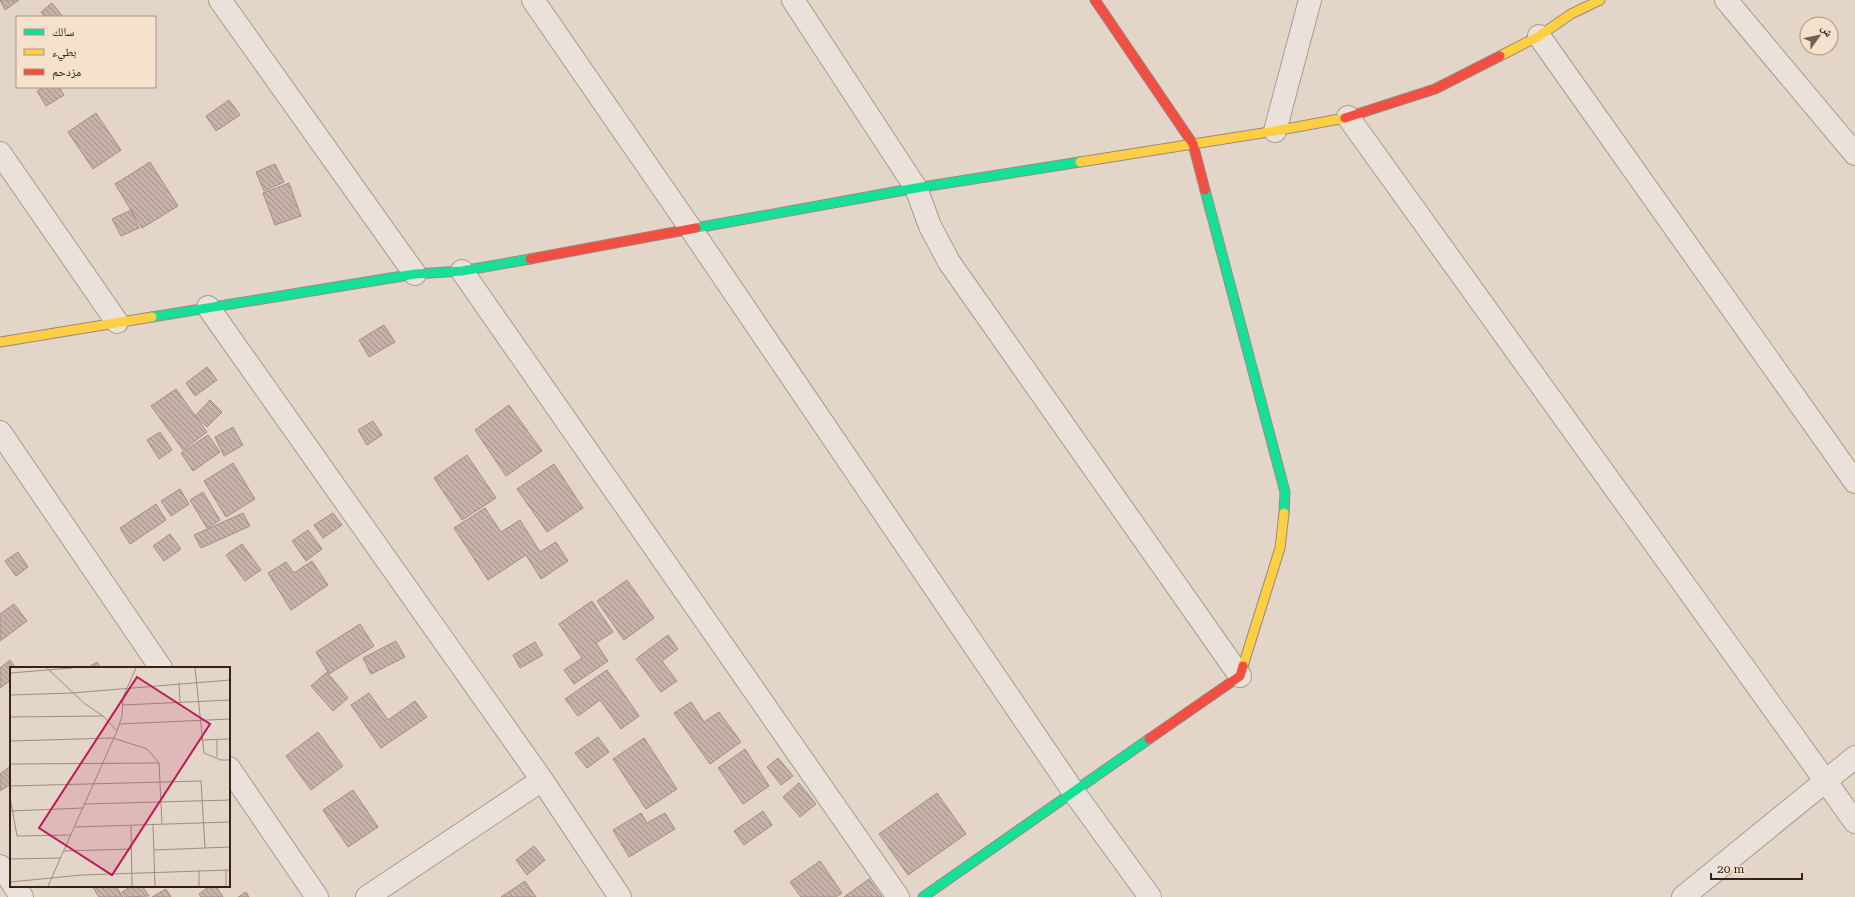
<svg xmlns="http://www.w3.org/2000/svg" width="1855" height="897" font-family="'Roboto Serif','Noto Naskh Arabic',serif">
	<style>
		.building { fill: url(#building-back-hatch); stroke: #a29087 }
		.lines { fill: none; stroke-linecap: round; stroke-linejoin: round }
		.street-casing { stroke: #a79b91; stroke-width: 24 }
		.fast-casing { stroke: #978a81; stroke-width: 11 }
		.slow-casing { stroke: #978a81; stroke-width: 11 }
		.jam-casing { stroke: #978a81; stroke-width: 11 }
		.street { stroke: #eae2da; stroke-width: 22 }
		.fast { stroke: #16e098; stroke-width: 9 }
		.slow { stroke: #ffcf43; stroke-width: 9 }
		.jam { stroke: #f24e42; stroke-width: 9 }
		.inset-road { fill: none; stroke: #9d8d82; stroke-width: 1 }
		.view { fill: #c2185b; fill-opacity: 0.15; stroke: #c2185b; stroke-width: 2 }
		.inset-edge { fill: none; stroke: #35221b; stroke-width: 2 }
	</style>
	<defs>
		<pattern id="building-back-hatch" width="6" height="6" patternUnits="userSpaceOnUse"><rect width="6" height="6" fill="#c6b2a8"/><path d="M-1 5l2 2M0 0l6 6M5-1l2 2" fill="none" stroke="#a29088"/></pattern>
	</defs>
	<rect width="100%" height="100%" fill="#e3d5c7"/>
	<path class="building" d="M0,0h19l-14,10z
		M52,3l11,14h-18l-4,-5z
		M44,87h15l5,8 -18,11 -9,-15z
		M229,100l11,15 -24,16 -10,-15z
		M96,113l25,37 -28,19 -25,-37z
		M150,162l28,44 -36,22 -27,-44z
		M275,164l9,18 -20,9 -8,-19z
		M289,183l12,33 -26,9 -12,-32z
		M131,210l8,18 -18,8 -9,-17z
		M384,325l11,17 -26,15 -10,-17z
		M207,367l10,13 -22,16 -9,-13z
		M176,389l31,43 -24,18 -32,-44z
		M210,400l12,12 -15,15 -12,-11z
		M509,405l33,46 -36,25 -31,-46z
		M373,421l9,14 -15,10 -9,-15z
		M233,427l10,18 -19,11 -9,-19z
		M160,432l12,18 -13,9 -12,-19z
		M208,435l12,17 -27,19 -12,-18z
		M467,455l29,43 -34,22 -28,-42z
		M233,463l22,36 -29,18 -22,-36z
		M554,464l29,44 -36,24 -30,-43z
		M180,489l9,15 -18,12 -10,-15z
		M203,492l17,28 -13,8 -17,-28z
		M156,504l10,16 -36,24 -10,-16z
		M485,508l16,24 19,-12 20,32 16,-10 12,19 -27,18 -15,-24 -38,25 -34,-52z
		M243,513l7,13 -49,22 -7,-13z
		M333,513l9,12 -19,13 -9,-13z
		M308,530l14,19 -16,12 -14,-20z
		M170,534l11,15 -17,12 -11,-15z
		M242,544l19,26 -16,11 -19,-26z
		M18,552l10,15 -12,9 -11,-15z
		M312,561l16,24 -37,25 -23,-37 18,-11 8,11z
		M627,580l27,38 -30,22 -27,-39z
		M592,601l21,31 -17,11 12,18 -34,23 -10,-14 18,-12 -23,-34z
		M14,604l13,17 -27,20v-27z
		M360,624l14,22 -45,28 -13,-22z
		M668,635l10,14 -16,12 15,20 -16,11 -25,-33z
		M396,641l9,16 -34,17 -8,-16z
		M535,642l8,13 -23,13 -7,-13z
		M10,660l6,8h-5v12l-11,8v-20z
		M97,662l4,6h-14z
		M607,670l32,46 -18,13 -21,-29 -22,16 -13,-17z
		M327,672l21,26 -15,13 -22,-25z
		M369,693l19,27 27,-19 12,16 -46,31 -30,-43z
		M691,702l13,20 15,-10 22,30 -31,22 -36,-51z
		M318,732l25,34 -32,24 -25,-34z
		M598,737l11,15 -22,16 -12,-15z
		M644,738l33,51 -31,20 -33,-50z
		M745,749l24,37 -26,18 -25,-36z
		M778,758l15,18 -12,9 -14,-18z
		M11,766v18l-11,7v-17z
		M799,783l17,21 -16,13 -17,-20z
		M353,790l25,37 -30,20 -25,-37z
		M937,793l29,41 -58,41 -29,-41z
		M763,811l9,14 -28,20 -10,-14z
		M641,813l6,10 18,-10 10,16 -46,28 -16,-27z
		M534,846l11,14 -18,15 -11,-15z
		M820,861l22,32 -6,4h-35l-11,-15z
		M869,879l13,18h-38z
		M525,881l11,16h-35z
		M92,886h24l7,11h-24z
		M132,886h10l7,10 -24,1 -3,-5z
		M210,886h6l7,11h-22l-2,-3z
		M166,889l5,8h-19z
		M246,892l3,5h-11z"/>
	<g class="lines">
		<g class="street-casing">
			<path id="street" d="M220,0l195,274
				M533,0l158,229 382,562 77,106
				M793,0l123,188 14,38 19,36 291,414
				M1726,0l129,154
				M1539,36l316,446
				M1348,117l507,705
				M1275,131l35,-131
				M0,153l117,169
				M462,271l436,626
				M208,307l334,473 78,117
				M0,432l161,236
				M229,768l88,129
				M0,866l11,15
				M14,886l8,11
				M367,897l175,-117
				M1683,897l172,-140"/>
		</g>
		<g class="fast-casing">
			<path id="fast" d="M1205,190l80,302 -1,21
				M696,228l220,-40 164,-26
				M152,317l263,-43 47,-3 68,-12
				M923,897l226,-158"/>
		</g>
		<g class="slow-casing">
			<path id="slow" d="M1500,56l39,-20 32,-22 29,-14
				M1080,162l195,-31 70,-13
				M0,342l152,-25
				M1243,666l37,-118 4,-35"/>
		</g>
		<g class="jam-casing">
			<path id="jam" d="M1095,0l98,144 12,46
				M1345,118l90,-29 65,-33
				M530,259l166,-31
				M1149,739l91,-63 3,-10"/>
		</g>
		<use href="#street" class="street"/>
		<use href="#fast" class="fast"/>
		<use href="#slow" class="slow"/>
		<use href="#jam" class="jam"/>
	</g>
	<g transform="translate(10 667)">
		<rect width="220" height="220" fill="#e3d5c7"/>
		<path class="inset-road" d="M37,1l38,36 18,12 14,15M185,1l9,85 17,7h9M0,6l62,-5M169,15l1,20M0,28l62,-2 158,-13M113,38l107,-5M0,43v41M0,50l93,-1M109,57l111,-5M207,72v18M191,73l29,-1M0,74l103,-3 34,11 12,14 3,61M0,97l149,-1M0,119l191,-5 4,67M0,130l7,39 54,-1M75,137l145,-4M0,144l73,-3M121,158l1,61M143,158l2,61M65,160l155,-5M144,183l76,-3M54,184l67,-2M0,192l51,-1M189,203v16M0,215l72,-7 148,-5M38,219l69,-155 5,-15 1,-19 13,-29M216,219v-16"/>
		<path class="view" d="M127,10l73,47 -98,151 -73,-47z"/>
		<rect width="220" height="220" class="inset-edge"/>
	</g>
	<rect x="16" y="16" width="140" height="72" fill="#f6e1cc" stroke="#a99585"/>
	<rect x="24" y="29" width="20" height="6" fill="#16e098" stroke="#a99585"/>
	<text x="52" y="36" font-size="12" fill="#35221b">سالك</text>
	<rect x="24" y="49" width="20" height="6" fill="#ffcf43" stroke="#a99585"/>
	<text x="52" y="56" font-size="12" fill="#35221b">بطيء</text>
	<rect x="24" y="69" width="20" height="6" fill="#f24e42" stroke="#a99585"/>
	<text x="52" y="76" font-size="12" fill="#35221b">مزدحم</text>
	<g transform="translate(1819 36) rotate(57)"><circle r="19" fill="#f6e1cc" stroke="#a99585"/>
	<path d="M0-3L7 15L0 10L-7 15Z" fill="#726157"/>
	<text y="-6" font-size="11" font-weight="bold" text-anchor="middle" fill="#35221b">ش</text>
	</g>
	<path d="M1711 873v6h91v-6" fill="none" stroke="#35221b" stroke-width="2"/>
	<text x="1717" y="873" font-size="12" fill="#35221b" stroke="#f6e1cc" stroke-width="3" paint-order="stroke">20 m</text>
</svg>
